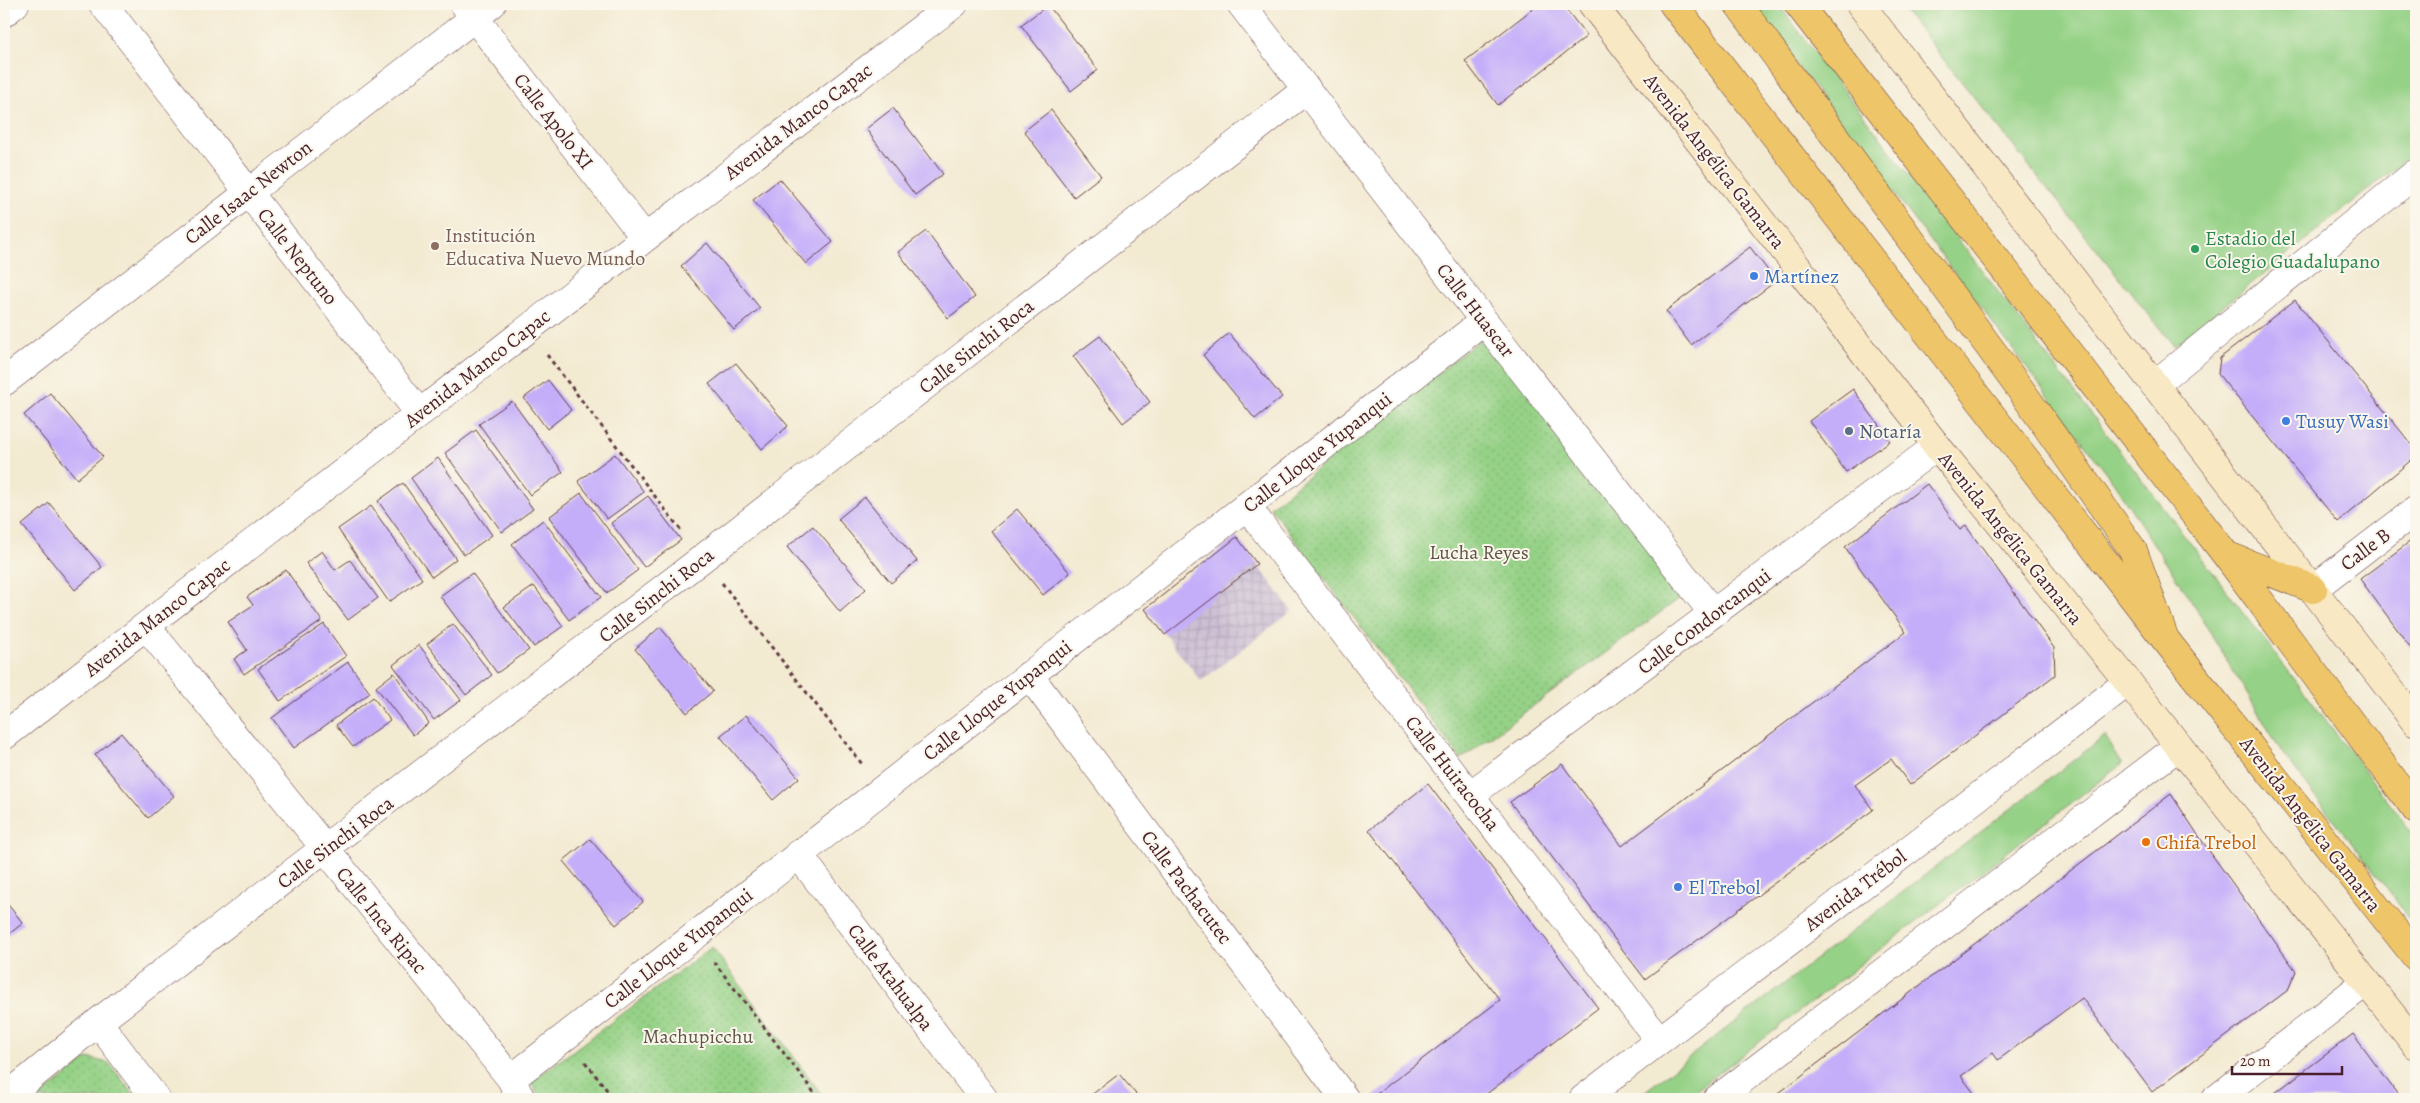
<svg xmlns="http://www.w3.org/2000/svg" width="2420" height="1103" font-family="Alegreya,serif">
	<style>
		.industrial { fill: url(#industrial-grid) }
		.grass { fill: #95d186; stroke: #707858 }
		.park { fill: url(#park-dots); stroke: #707858 }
		.building { fill: #c4aef9 }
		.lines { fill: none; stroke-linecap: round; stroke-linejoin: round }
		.minor-casing { stroke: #633d44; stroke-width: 29 }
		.tertiary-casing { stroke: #633d44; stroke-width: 29 }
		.secondary-casing { stroke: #633d44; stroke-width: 29 }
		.primary-casing { stroke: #633d44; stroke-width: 29 }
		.motorway-casing { stroke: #633d44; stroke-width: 29 }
		.path { stroke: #633d44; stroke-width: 3; stroke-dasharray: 4 4; stroke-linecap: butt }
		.minor { stroke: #fff; stroke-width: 28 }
		.tertiary { stroke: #fff; stroke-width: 28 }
		.secondary { stroke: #f8e8c3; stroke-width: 28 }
		.primary { stroke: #eec569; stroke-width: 28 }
		.motorway { stroke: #eec569; stroke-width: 28 }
		.education-dot { fill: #8d6e63; stroke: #fbf7ec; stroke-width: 2 }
		.leisure-dot { fill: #2e9e5b; stroke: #fbf7ec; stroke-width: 2 }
		.shop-dot { fill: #3f7fe0; stroke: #fbf7ec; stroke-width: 2 }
		.service-dot { fill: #5c6f8a; stroke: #fbf7ec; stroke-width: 2 }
		.food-dot { fill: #e8710a; stroke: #fbf7ec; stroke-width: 2 }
		.labels { text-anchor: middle; stroke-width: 4; stroke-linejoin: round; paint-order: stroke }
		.street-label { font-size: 20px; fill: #4a1f2b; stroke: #fbf7ec }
		.education-label { font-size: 20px; fill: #785e54; stroke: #fbf7ec; text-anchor: start }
		.leisure-label { font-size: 20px; fill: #27864d; stroke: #fbf7ec; text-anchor: start }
		.shop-label { font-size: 20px; fill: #366cbe; stroke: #fbf7ec; text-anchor: start }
		.service-label { font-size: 20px; fill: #4e5e75; stroke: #fbf7ec; text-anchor: start }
		.park-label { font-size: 20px; fill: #605446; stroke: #fbf7ec }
		.food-label { font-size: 20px; fill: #c56008; stroke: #fbf7ec; text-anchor: start }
	</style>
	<defs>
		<pattern id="industrial-grid" width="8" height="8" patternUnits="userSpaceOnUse" patternTransform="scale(1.25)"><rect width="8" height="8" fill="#ccbfd4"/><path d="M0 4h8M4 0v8" fill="none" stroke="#b1a4b6"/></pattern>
		<pattern id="park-dots" width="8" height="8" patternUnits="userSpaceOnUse" patternTransform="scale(1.25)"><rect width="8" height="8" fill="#95d186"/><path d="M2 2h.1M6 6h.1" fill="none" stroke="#82b374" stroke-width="1.8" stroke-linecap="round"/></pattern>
	</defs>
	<rect width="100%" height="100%" fill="#fbf7ec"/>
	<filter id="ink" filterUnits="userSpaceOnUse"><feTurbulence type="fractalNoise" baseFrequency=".02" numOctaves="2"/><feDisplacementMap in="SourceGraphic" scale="10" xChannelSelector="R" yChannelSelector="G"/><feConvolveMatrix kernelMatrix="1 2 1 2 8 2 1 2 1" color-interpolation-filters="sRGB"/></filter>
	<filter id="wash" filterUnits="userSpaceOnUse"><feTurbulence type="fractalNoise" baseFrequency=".0096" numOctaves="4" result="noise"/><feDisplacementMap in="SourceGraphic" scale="20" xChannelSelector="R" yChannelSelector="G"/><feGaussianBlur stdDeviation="1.12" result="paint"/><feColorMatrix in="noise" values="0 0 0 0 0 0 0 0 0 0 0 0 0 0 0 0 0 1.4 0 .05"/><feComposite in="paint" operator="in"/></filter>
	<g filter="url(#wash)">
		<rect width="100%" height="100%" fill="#f3ead2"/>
		<path class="industrial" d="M1237,537l55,74 -91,70 -56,-72z"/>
		<path class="grass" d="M1751,4h27l638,834v89l-133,-173 -88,-147 -81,-124z
			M1899,4h517v147l-242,195z
			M2105,736l17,28 -437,335h-50z"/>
		<path class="park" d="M1487,334l200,259 -226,166 -191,-252z
			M712,947l113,152h-285l-9,-17z
			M88,1058l21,5 28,36h-100z"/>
		<g id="blocks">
			<path class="building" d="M1539,4h23l25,32 -89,69 -33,-44z
				M1048,5l50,65 -27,21 -50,-66z
				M893,108l50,66 -28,21 -49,-66z
				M1051,110l50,66 -27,21 -50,-66z
				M780,179l53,63 -27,22 -53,-64z
				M926,231l49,66 -27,21 -50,-66z
				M707,243l53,65 -26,22 -53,-64z
				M1750,247l26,34 -85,64 -25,-34z
				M2295,300l121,150v6l-78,66 -120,-148 2,-16z
				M1229,333l53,64 -27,22 -52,-64z
				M1100,336l50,66 -27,21 -50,-67z
				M736,363l52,63 -26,23 -53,-65z
				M548,380l23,30 -24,19 -23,-31z
				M1853,389l37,52 -44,31 -37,-51z
				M50,393l53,64 -26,22 -53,-64z
				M512,401l51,71 -33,23 -51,-71z
				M476,430l57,79 -31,23 -57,-79z
				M615,454l29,38 -37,27 -29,-38z
				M438,458l54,77 -28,20 -53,-77z
				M403,483l53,76 -24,18 -54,-76z
				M1927,484l33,46 6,-4 88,122 1,27 -145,110 -19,-26 -36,26 18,25 -228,169 -135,-177 52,-38 60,82 284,-214 -61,-85z
				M581,493l57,77 -31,23 -58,-76z
				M648,496l33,44 -37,27 -33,-44z
				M865,497l52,64 -26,22 -53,-64z
				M49,503l53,64 -27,23 -53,-65z
				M371,506l51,73 -33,23 -51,-73z
				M1017,509l53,64 -27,22 -52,-64z
				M543,520l58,77 -32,23 -57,-76z
				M813,526l53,63 -26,23 -53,-65z
				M1237,537l20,27 -92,71 -20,-26z
				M2416,537v118l-56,-76z
				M322,551l13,19 15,-10 28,38 -30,22 -42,-57z
				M286,570l36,51 -78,53 -10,-15 13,-9 -19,-28 25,-17 -6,-8z
				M472,573l57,77 -32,23 -57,-77z
				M534,586l29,40 -29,21 -30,-40z
				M324,624l22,32 -66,45 -22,-32z
				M453,624l39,51 -26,20 -39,-51z
				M660,627l53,64 -26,22 -52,-64z
				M419,645l42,55 -27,20 -41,-55z
				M348,662l22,31 -76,55 -22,-30z
				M394,673l35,50 -16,12 -37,-48z
				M373,697l17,23 -37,27 -17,-22z
				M746,715l53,63 -26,22 -53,-64z
				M121,733l53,63 -26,22 -53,-63z
				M1428,784l170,224 -118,91h-103l-3,-3 126,-96 -131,-170z
				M2171,794l31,47 94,130 -8,19 -136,102 -70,-94 -84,62 -5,-7 -32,23 13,17 -9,6h-194z
				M590,839l53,63 -27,23 -53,-64z
				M4,900l19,23 -19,15z
				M2353,1034l48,65h-134z
				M1119,1074l21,25h-54z"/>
		</g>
	</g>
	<g filter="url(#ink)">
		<use href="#blocks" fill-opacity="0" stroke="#633d44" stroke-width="1"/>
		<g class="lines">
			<g class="minor-casing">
				<path id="minor" d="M103,4l316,409
					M464,4l181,234
					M1241,4l243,317 229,292
					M4,13l11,-9
					M4,382l488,-378
					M2154,385l262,-212
					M1247,507l412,533
					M2313,589l103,-79
					M146,626l365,453 10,20
					M1029,675l316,424
					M4,736l641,-498 309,-234
					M1470,795l467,-349
					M798,854l186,245
					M98,1022l58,77
					M511,1079l973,-758
					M4,1099l94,-77 605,-464 604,-469
					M2216,1099l150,-117"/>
			</g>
			<g class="tertiary-casing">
				<path id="tertiary" d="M1583,1099l545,-417
					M1717,1099l462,-353"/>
			</g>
			<g class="secondary-casing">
				<path id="secondary" d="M1592,4l345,442 191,236 288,363
					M1860,4l556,719"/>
			</g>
			<g class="primary-casing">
				<path id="primary" d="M1673,4l492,635 251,318
					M1798,4l428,551 190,255
					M2226,555l87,34"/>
			</g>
			<g class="motorway-casing">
				<path id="motorway" d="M1738,4l285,389 110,157 32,89"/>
			</g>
			<path class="path" d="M547,355l136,178
				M722,583l140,181
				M714,962l105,137
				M585,1062l29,37"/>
			<use href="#minor" class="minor"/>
			<use href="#tertiary" class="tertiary"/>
			<use href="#secondary" class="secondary"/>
			<use href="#primary" class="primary"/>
			<use href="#motorway" class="motorway"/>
		</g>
	</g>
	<circle class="education-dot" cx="435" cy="246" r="5"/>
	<circle class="leisure-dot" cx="2195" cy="249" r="5"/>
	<g class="shop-dot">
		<circle cx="1754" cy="276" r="5"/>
		<circle cx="2286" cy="421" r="5"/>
		<circle cx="1678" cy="887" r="5"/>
	</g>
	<circle class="service-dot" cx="1849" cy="431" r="5"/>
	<circle class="food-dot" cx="2146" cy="842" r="5"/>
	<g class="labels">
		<g class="street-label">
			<text transform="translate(554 121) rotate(52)" y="7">Calle Apolo XI</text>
			<text transform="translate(798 121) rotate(-37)" y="7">Avenida Manco Capac</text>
			<text transform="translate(1715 161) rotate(52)" y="7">Avenida Angélica Gamarra</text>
			<text transform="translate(248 192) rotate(-38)" y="7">Calle Isaac Newton</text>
			<text transform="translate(298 256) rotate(52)" y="7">Calle Neptuno</text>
			<text transform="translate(1476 310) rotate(52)" y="7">Calle Huascar</text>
			<text transform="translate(976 346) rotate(-38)" y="7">Calle Sinchi Roca</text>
			<text transform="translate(477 368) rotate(-38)" y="7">Avenida Manco Capac</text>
			<text transform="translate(1317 452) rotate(-38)" y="7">Calle Lloque Yupanqui</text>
			<text transform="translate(2011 538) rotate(51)" y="7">Avenida Angélica Gamarra</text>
			<text transform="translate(2365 549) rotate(-37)" y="7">Calle B</text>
			<text transform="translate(656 595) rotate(-38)" y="7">Calle Sinchi Roca</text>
			<text transform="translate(157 617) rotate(-38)" y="7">Avenida Manco Capac</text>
			<text transform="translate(1704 621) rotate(-37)" y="7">Calle Condorcanqui</text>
			<text transform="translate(997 700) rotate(-38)" y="7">Calle Lloque Yupanqui</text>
			<text transform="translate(1453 773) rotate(52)" y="7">Calle Huiracocha</text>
			<text transform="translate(2311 824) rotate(52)" y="7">Avenida Angélica Gamarra</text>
			<text transform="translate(335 842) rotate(-37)" y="7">Calle Sinchi Roca</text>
			<text transform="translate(1187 887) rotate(53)" y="7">Calle Pachacutec</text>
			<text transform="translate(1855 890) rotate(-37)" y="7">Avenida Trébol</text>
			<text transform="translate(382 920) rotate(51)" y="7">Calle Inca Ripac</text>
			<text transform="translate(678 948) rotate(-38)" y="7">Calle Lloque Yupanqui</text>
			<text transform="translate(891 977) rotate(53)" y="7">Calle Atahualpa</text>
		</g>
		<g class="education-label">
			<text x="445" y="242">Institución<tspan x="445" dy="23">Educativa Nuevo Mundo</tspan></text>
		</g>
		<g class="leisure-label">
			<text x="2205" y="245">Estadio del<tspan x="2205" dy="23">Colegio Guadalupano</tspan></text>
		</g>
		<g class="shop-label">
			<text x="1764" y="283">Martínez</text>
			<text x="2296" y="428">Tusuy Wasi</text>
			<text x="1688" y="894">El Trebol</text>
		</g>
		<g class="service-label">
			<text x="1859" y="438">Notaría</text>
		</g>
		<g class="park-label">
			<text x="1479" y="559">Lucha Reyes</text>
			<text x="698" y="1043">Machupicchu</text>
		</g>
		<g class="food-label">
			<text x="2156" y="849">Chifa Trebol</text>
		</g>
	</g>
	<rect width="2420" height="1103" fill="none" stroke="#fbf7ec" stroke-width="20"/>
	<path d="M2232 1066v8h110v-8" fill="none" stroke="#4a1f2b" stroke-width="2.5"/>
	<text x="2240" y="1066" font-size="15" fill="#4a1f2b" stroke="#fbf7ec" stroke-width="4" paint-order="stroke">20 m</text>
</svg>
